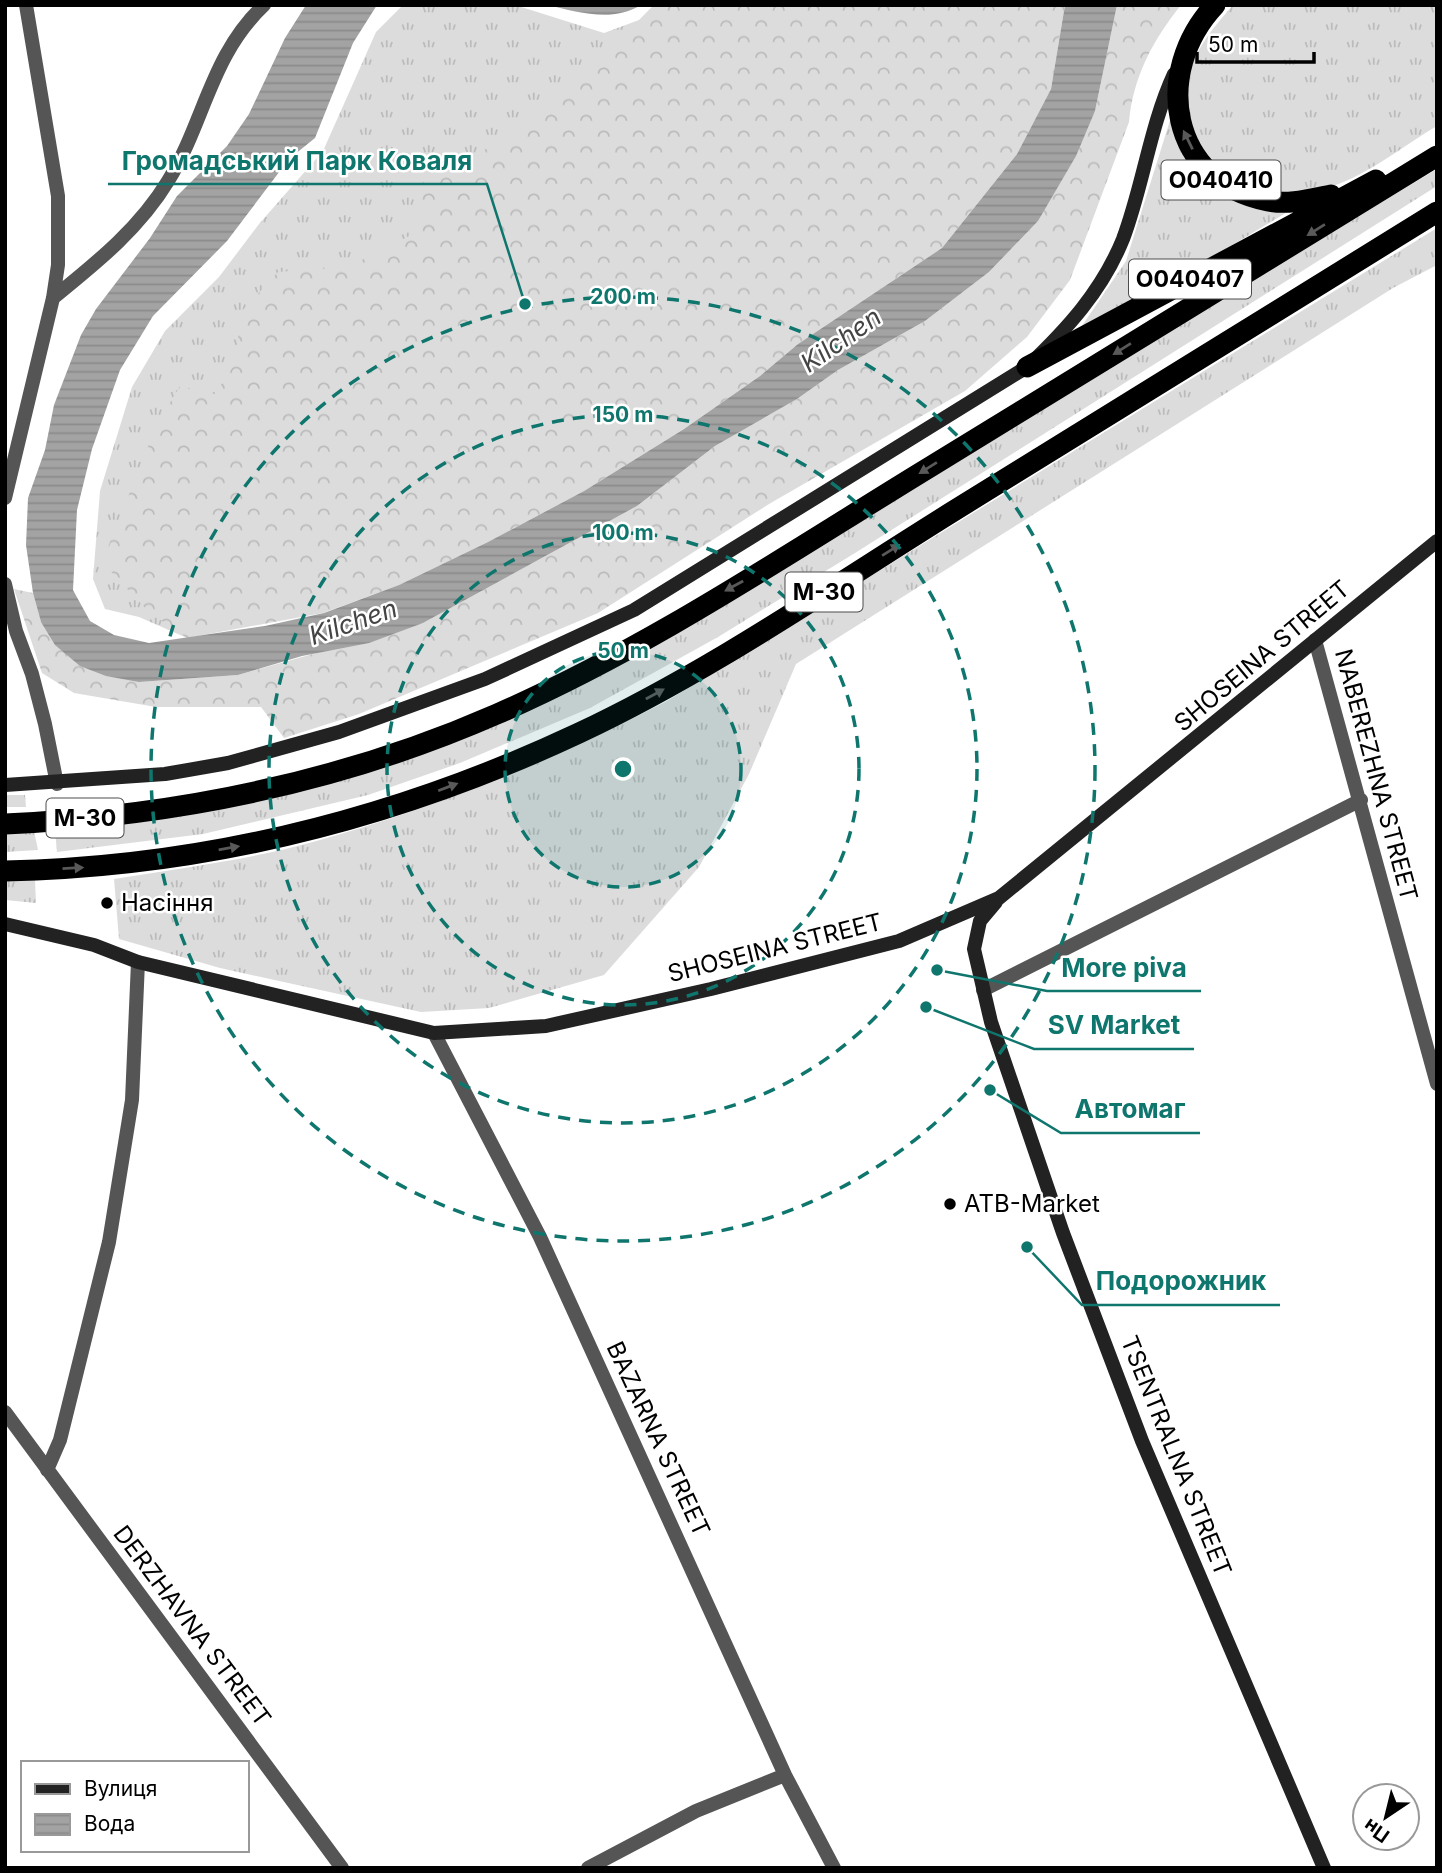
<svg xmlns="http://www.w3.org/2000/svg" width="1442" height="1873" font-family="Inter,sans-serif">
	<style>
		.grass { fill: url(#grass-tufts) }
		.forest { fill: url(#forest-crowns) }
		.water { fill: url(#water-rules) }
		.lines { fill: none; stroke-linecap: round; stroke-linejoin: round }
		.street { stroke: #555; stroke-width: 14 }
		.secondary { stroke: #222; stroke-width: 14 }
		.highway { stroke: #000; stroke-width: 21 }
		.oneway { fill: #595959 }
		.ring { fill: none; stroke: #0f766e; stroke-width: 3.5; stroke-dasharray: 12 9 }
		.poi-dot { fill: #000; stroke: #fff; stroke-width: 2.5 }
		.labels { text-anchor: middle; stroke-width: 5; stroke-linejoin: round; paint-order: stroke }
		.shield { fill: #fff; stroke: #4c4c4c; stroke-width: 2 }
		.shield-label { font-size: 23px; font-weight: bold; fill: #000 }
		.street-label { font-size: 24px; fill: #000; stroke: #fff }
		.poi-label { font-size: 24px; fill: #000; stroke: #fff; text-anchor: start }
		.water-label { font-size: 26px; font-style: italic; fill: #444; stroke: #fff }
		.centre { fill: #0f766e; stroke: #fff; stroke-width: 3.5 }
		.ring-label { font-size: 21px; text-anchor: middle; font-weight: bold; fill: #0f766e; stroke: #fff; stroke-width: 5; stroke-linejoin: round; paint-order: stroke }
		.leader { fill: none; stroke: #0f766e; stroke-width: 2.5 }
		.callout-dot { fill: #0f766e; stroke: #fff; stroke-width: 2.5 }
		.callout-label { font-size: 26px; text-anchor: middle; font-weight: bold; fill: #0f766e; stroke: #fff; stroke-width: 5; stroke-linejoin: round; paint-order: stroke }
	</style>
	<defs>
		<pattern id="grass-tufts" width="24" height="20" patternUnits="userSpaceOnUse" patternTransform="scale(1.75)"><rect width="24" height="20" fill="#dcdcdc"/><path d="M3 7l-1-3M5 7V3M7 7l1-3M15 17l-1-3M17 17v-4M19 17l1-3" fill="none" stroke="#bbb"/></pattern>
		<pattern id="forest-crowns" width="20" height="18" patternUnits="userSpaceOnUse" patternTransform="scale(1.75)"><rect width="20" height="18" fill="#dcdcdc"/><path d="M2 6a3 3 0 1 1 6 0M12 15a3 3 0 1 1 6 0" fill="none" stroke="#bbb"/></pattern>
		<pattern id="water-rules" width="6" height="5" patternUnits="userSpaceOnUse" patternTransform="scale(1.75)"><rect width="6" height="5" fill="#a3a3a3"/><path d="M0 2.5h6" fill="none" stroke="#8b8b8b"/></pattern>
	</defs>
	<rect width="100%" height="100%" fill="#fff"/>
	<path class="grass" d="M403,5h112l89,28 35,-13 14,-14 -466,632 -48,-21 -34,-8 -12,-30 7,-88 32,-104 33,-56 54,-54 40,-53 64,-73 53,-119z
		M1233,5h204v121c-34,20 -69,49 -107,61 -13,4 -32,5 -47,6 -53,3 -107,-59 -96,-111 6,-31 26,-54 46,-77z
		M1172,114v14l10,24 57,50 24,7 26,2 -218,131 55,-81z
		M1437,169v17l-582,367 -137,84 -128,71 -130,55 -92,32 -165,39 -146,18 -2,-21 399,-92 611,-347z
		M1437,228v37l-44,23 -597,376 -47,110 -50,93 -95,108 -115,33 -68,4 -201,-44 -101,-29 -5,-60c66,-11 134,-19 199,-37 123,-34 240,-82 354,-141z
		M25,795l1,12h-21v-12z
		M34,831l4,19 -33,2v-20z
		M5,880h30l1,23 -31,-3z"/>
	<path class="forest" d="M654,5h411l-14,84 -34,65 -75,94 -144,96 -38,32 -76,53 -100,62 -96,51 -89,43 -76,28 -136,25 -38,-26 -47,-50 55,-138 23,-38 35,8 19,-29 8,-54 36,-39 70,-5 71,-36v-39l14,-28c68,3 174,-111 221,-159z
		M1117,5h64c-28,35 -48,72 -52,117l-59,158 -43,57 -62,54 -196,113 -171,109 -239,101 -75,24 -23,-31h-105l-82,-14 -32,-20 -28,-84 19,4 8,29 98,60 99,-7 185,-52 214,-117 78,-60 82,-47 41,-29 87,-49 64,-49 49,-51 57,-110z"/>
	<path class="water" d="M306,5h71l-24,38 -38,95 -26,21 -62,82 -74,75 -33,54 -28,79 -15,61 -4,80 17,31 24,14 35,8 116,-17 59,-13 75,-28 89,-43 96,-51 100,-62 76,-53 38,-32 144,-96 75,-94 34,-65 14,-84h52l-22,106 -19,45 -38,65 -49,51 -64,49 -87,49 -41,29 -82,47 -78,60 -214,117 -54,20 -67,13 -64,19 -99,7 -33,-6 -26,-10 -25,-21 -14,-23 -8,-29 -7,-48 2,-47 17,-48 9,-45 27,-70 15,-26 54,-71 27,-42 50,-50 22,-32 36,-76z
		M547,5h94c-29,18 -63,7 -94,0z"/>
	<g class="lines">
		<path class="street" d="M53,298c43,-35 86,-69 115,-117 37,-60 42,-125 96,-176
			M5,498l48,-200 5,-33v-69l-32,-191
			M5,584l11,47 16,43 13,50 12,60
			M1315,640l122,444
			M983,990l378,-190
			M434,1033l106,204 245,538 49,93
			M5,1412l337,456
			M47,1470l13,-30 49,-198 23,-142 6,-138
			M588,1868l108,-57 89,-36"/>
		<path class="secondary" d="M5,785l160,-11 63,-11 111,-31 146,-53 149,-69 393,-243c40,-38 75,-76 96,-128 20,-53 27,-113 51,-165
			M996,902l-16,19 -6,28 17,73 72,211 79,208 182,427
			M5,924l89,21 44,17 296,71 112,-7 165,-37 188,-48 100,-43 438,-357"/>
		<path class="highway" d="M1215,5c-63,67 -46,177 53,196 22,4 42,-2 63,-6
			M1027,367l349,-187
			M5,824c168,-8 337,-42 492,-110 152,-66 292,-161 433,-247 169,-104 338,-207 507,-311
			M5,871c200,-4 393,-53 574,-138 130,-61 251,-145 373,-221 162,-100 323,-200 485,-300"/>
	</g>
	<defs><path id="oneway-solid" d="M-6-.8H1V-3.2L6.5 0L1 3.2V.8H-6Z" transform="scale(1.75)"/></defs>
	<g class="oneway">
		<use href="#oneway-solid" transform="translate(1188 140) rotate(-116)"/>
		<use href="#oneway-solid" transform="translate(1316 230) rotate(148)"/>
		<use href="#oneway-solid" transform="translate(1122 349) rotate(148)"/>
		<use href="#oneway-solid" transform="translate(928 468) rotate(148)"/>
		<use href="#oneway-solid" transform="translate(891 550) rotate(-32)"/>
		<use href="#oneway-solid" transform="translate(734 586) rotate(151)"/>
		<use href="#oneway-solid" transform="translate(655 694) rotate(-29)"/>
		<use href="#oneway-solid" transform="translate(448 787) rotate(-21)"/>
		<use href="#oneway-solid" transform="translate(229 848) rotate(-10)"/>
		<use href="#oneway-solid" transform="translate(73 868) rotate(-3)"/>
	</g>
	<circle cx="623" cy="769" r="118" fill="#0f766e" fill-opacity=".12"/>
	<g class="ring">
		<circle cx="623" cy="769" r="118"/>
		<circle cx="623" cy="769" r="236"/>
		<circle cx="623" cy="769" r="354"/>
		<circle cx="623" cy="769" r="472"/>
	</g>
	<g class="poi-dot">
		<circle cx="107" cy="903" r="7"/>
		<circle cx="950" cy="1204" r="7"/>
	</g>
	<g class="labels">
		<g class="shield">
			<rect x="1161.5" y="160.5" width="119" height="39" rx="5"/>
			<rect x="1129" y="259.5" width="122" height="39" rx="5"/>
			<rect x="785.5" y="572.5" width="77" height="39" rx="5"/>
			<rect x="46.5" y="798.5" width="77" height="39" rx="5"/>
		</g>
		<g class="shield-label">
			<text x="1221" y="188">О040410</text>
			<text x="1190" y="287">О040407</text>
			<text x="824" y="600">М-30</text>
			<text x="85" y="826">М-30</text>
		</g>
		<g class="street-label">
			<text transform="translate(1262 656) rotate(-40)" y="8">SHOSEINA STREET</text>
			<text transform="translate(1376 775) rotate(75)" y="8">NABEREZHNA STREET</text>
			<text transform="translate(775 948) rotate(-14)" y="8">SHOSEINA STREET</text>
			<text transform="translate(658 1439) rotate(65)" y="8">BAZARNA STREET</text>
			<text transform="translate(1176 1456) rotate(68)" y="8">TSENTRALNA STREET</text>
			<text transform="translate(192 1626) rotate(53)" y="8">DERZHAVNA STREET</text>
		</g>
		<g class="poi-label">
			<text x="121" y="911">Насіння</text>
			<text x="964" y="1212">ATB-Market</text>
		</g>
		<g class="water-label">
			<text transform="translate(841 340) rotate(-35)" y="9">Kilchen</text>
			<text transform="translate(353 622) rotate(-19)" y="9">Kilchen</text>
		</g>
	</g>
	<circle cx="623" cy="769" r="10" class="centre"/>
	<g class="ring-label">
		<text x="623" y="304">200 m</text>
		<text x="623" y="422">150 m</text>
		<text x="623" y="540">100 m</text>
		<text x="623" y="658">50 m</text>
	</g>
	<path class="leader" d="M525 304L487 184H108M937 970L1047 991H1201M926 1007L1034 1049H1194M990 1090L1061 1133H1200M1027 1247L1082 1305H1280"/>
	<g class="callout-dot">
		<circle cx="525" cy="304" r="7"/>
		<circle cx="937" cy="970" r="7"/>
		<circle cx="926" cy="1007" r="7"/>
		<circle cx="990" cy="1090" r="7"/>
		<circle cx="1027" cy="1247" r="7"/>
	</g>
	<g class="callout-label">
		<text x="297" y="170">Громадський Парк Коваля</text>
		<text x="1124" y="977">More piva</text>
		<text x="1114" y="1034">SV Market</text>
		<text x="1130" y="1118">Автомаг</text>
		<text x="1181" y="1290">Подорожник</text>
	</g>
	<rect width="1442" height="1873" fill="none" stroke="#000000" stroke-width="14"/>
	<rect x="21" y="1761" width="228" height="91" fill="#ffffff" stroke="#999999" stroke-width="2"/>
	<rect x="35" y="1784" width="35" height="10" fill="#222222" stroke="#999999" stroke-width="2"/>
	<text x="84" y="1796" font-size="21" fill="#000000">Вулиця</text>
	<rect x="35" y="1814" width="35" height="21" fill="url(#water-rules)" stroke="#999999" stroke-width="2"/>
	<text x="84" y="1831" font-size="21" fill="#000000">Вода</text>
	<g transform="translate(1386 1817) rotate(215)"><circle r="33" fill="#ffffff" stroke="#999999" stroke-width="2"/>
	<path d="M0-5L12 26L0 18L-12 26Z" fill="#000000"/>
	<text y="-10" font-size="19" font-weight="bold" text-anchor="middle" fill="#000000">Пн</text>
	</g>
	<path d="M1197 52v10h117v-10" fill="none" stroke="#000000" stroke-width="3.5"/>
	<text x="1208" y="52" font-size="21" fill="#000000" stroke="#ffffff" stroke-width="5" paint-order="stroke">50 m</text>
</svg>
